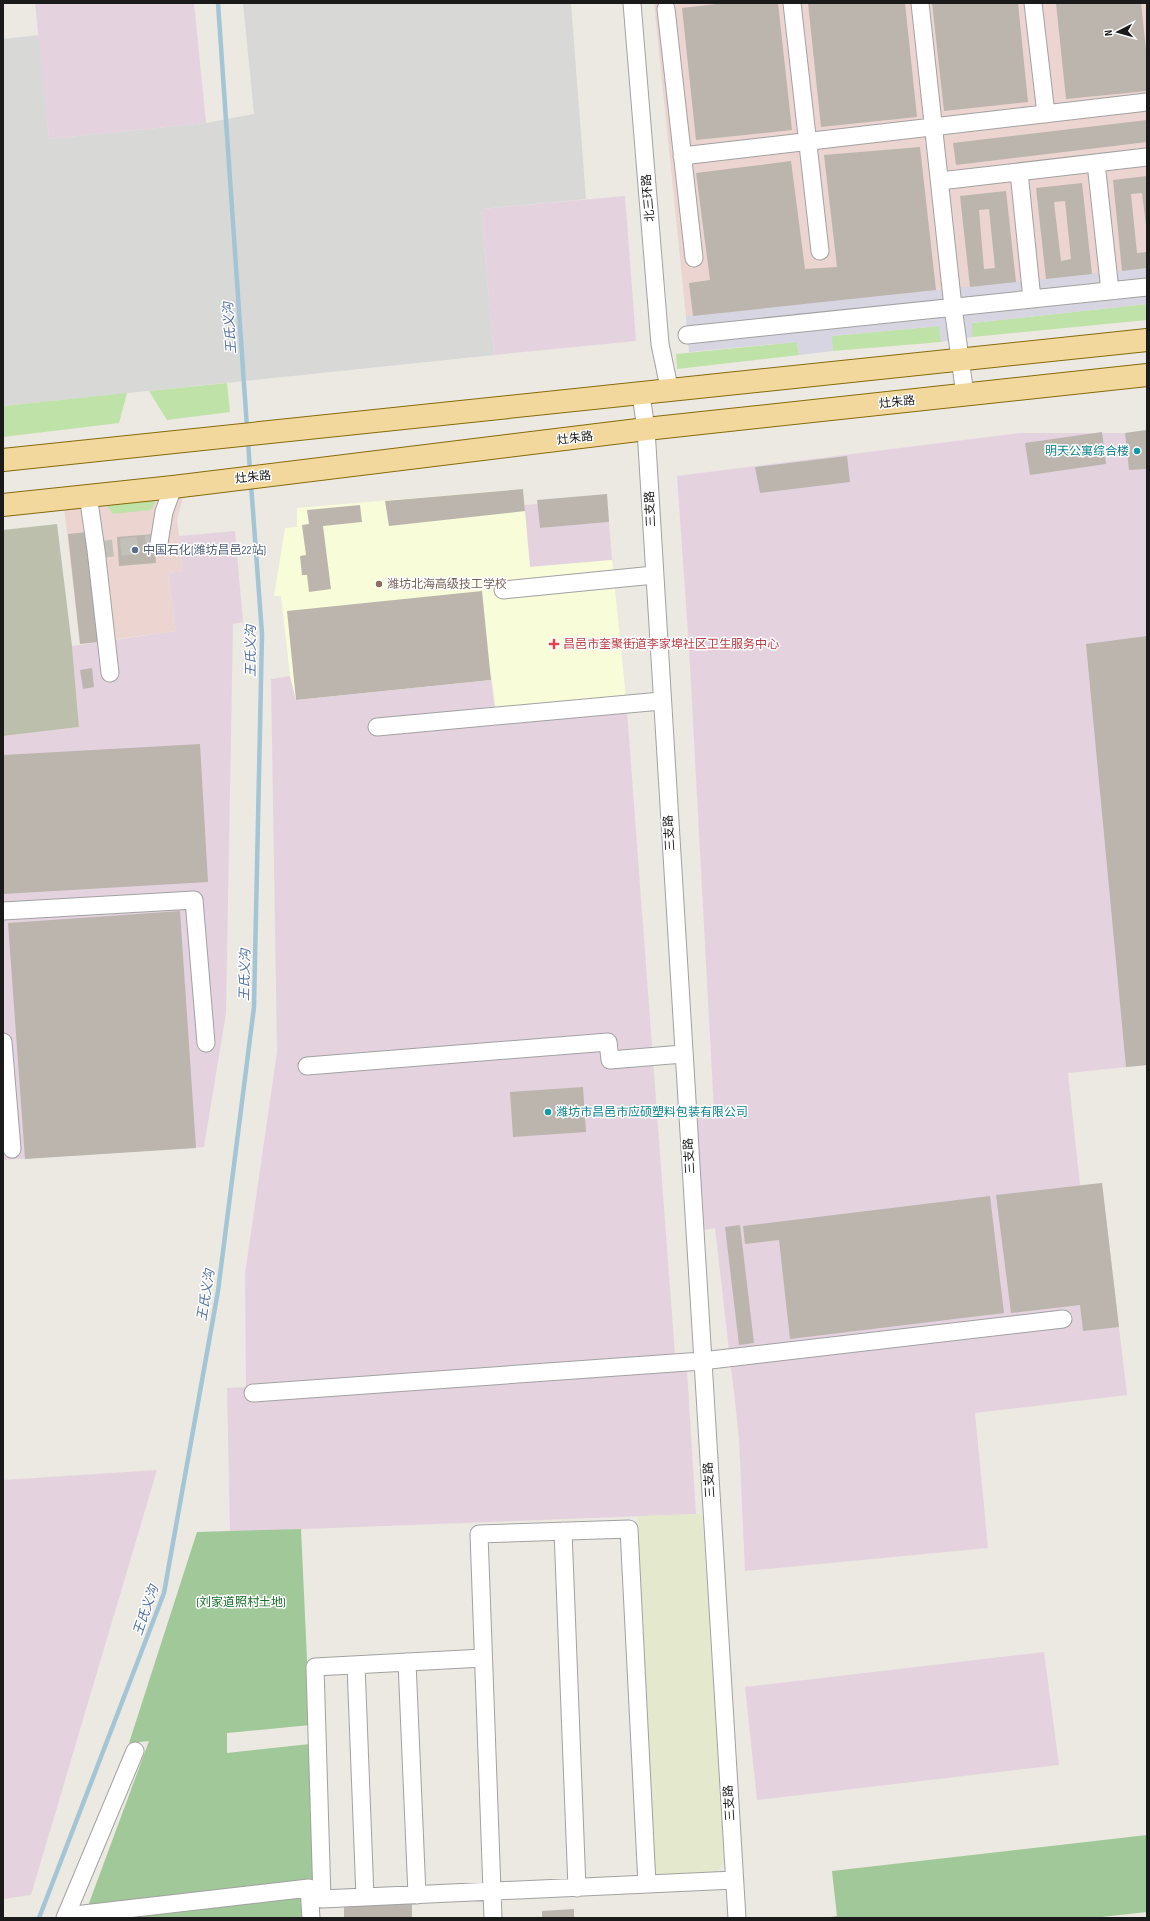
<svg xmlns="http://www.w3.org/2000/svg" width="1150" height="1921" font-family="'Sofia Sans Condensed','Noto Sans SC',sans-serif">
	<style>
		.residential { fill: #d8d8d7 }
		.commercial { fill: #ecd4d0 }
		.industrial { fill: #e4d3df }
		.education { fill: #f8fcd9 }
		.construction { fill: #bdbfad }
		.farmland { fill: #e4e9cd }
		.grass { fill: #bfe2a9 }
		.forest { fill: #a1c898 }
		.plaza { fill: #d6d5e1 }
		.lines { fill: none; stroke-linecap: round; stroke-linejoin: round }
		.stream { stroke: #a4c5d6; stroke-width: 4.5 }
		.building { fill: #bbb5ae; fill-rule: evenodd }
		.minor-tunnel { stroke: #c1c0b9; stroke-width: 17; stroke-dasharray: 17 8; stroke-linecap: butt }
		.minor-casing { stroke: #a1a1a1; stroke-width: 19 }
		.major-casing { stroke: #856a0c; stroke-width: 24 }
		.minor { stroke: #fff; stroke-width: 17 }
		.major { stroke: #f3d89e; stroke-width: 22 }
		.culture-dot { fill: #0f9aa8; stroke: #fff; stroke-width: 1.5 }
		.service-dot { fill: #5c6f8a; stroke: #fff; stroke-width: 1.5 }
		.education-dot { fill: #8d6e63; stroke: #fff; stroke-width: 1.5 }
		.health-dot { fill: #e0444e; stroke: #fff; stroke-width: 1.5 }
		.labels { text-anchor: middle; stroke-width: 3; stroke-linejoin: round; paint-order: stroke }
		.street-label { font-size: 12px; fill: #1a1a1a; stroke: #fff }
		.culture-label { font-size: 12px; fill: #0d838f; stroke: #fff; text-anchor: end }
		.service-label { font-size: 12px; fill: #4e5e75; stroke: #fff; text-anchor: start }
		.education-label { font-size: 12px; fill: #785e54; stroke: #fff; text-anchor: start }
		.health-label { font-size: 12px; fill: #be3a42; stroke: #fff; text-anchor: start }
		.park-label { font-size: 12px; fill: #136d25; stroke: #fff }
		.water-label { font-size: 13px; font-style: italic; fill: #506fa1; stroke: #fff }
	</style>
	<rect width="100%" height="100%" fill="#ebe9e1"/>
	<path class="residential" d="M243,3h328l15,196 -105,10 13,146 -491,51v-367l36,-4 10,104 157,-16 48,-9z"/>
	<path class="commercial" d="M654,3h493v266l-461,47z
		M184,495l-7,24 6,52 -15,2 8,58 -96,13 -16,-137z"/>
	<path class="industrial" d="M35,3h159l12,120 -157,16z
		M625,196l11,145 -142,14 -13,-146z
		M1147,430v635l-79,8 12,112 22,-2 25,212 -152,18 13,135 -243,23 -6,-133 -5,-45 -19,-165 -12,2 -11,-118 22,-1 -25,-463 -12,-172 343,-43h105z
		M538,504l2,24 69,-6 3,38 -82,7 -6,-62z
		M235,531l8,91 -10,2 -7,389 -22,134 -201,13v-424l76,-9 -7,-81 104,-15 -8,-58 15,-2 -4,-35z
		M290,676l6,24 195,-20 4,30 131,-13 49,658 12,15 9,144 -466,18 -3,-144 19,-1 -1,-113 32,-222 -6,-373z
		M157,1470l-126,425 -28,4v-419z
		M1044,1652l15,113 -302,35 -12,-113z"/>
	<path class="education" d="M523,489l7,78 82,-7 14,137 -130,14 -6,-46 1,15 -195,20 -6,-24 -9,-80h-7l11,-68 12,-1v-19z"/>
	<path class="construction" d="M57,524l15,122 7,81 -76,9v-206z"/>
	<path class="farmland" d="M702,1514l24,345 -10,14 -53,5 -10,-6 -15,-356z"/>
	<path class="grass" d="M1147,304v16l-175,17v-14z
		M940,326l1,16 -108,9 -2,-15z
		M797,342l2,13 -122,14 -1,-15z
		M227,383l3,29 -63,8 -18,-29z
		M127,393l-8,30 -116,14v-31z
		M158,497l-7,13 -38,4 -8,-11z"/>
	<path class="forest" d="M301,1529l9,196 -83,8v20l83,-9 7,139 -229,23 61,-165 -20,2 68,-211z
		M1147,1835v77l-54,6h-268l12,-2 -5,-45z
		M304,1896l1,22h-181z"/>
	<path class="plaza" d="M1147,268v36l-175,19v14l-31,5 -2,-16 -107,10 1,15 -34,4 -2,-13 -108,10 -3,-36z"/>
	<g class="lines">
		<path class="stream" d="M218,3l29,425
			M248,440l2,32
			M39,1918l125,-325 54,-302 36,-284 8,-373 -11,-150"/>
	</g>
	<path class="building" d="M725,3h53l14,127 -96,10 -14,-132z
		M808,3h97l12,114 -96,10z
		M932,3h86l10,99 -84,9z
		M1056,3h85l6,56v32l-81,8z
		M1147,120v22l-191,23 -3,-22z
		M920,147l16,143 -243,26 -4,-33 21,-3 -14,-107 95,-12 14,108 32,-2 -13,-112z
		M1147,176v57l-5,-40 -11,1 6,59 10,-1v16l-25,3 -9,-91z
		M1082,183l10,91 -46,5 -10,-91zM1065,201l6,58 -10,2 -7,-59z
		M1006,191l10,91 -46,5 -10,-91zM989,209l6,59 -11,1 -5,-59z
		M1147,430v39l-18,1 -4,-37z
		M1102,432l4,32 -76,11 -5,-32z
		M847,456l3,26 -90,11 -5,-26z
		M523,489l2,22 -136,15 -4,-25z
		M607,494l2,28 -69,6 -3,-28z
		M360,505l2,17 -39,4 8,63 -22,3 -2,-17h-5l-2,-19 6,-1 -4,-30 7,-1 -2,-14z
		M88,532l11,110 -19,2 -12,-110z
		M154,534l2,29 -37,3 -2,-29z
		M482,591l9,89 -195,20 -9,-89z
		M1147,636v429l-21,2 -40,-423z
		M92,668l2,19 -11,2 -3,-19z
		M200,744l8,138 -205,12v-139z
		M180,911l16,237 -171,11 -17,-236z
		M583,1087l3,45 -73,5 -3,-45z
		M1102,1183l17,144 -36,4 -3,-26 -69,8 -15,-118z
		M990,1196l14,117 -214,26 -11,-99 -34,4 -2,-18z
		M740,1225l14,118 -15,2 -14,-118z
		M412,1901v17h-68v-15z
		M574,1909v9h-32v-7z"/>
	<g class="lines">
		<path class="minor-tunnel" d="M96,550l63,-7"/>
		<g class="minor-casing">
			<path id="minor" d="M632,3l28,341 10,48
				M792,3l28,248
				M920,3l33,304 12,88
				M1033,3l13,111
				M666,9l28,249
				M682,156l465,-54
				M1096,163l14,128
				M1019,172l13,127
				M940,181l207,-24
				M687,335l460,-48
				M641,395l5,34 91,1489
				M88,495l8,55 14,123
				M159,543l5,-31 9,-25
				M503,590l151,-15
				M377,727l284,-26
				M3,911l191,-11 12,143
				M3,1042l9,107
				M307,1066l301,-24 2,18 73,-6
				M253,1393l449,-32 361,-42
				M563,1531l14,357
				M483,1658l-168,9 7,232 412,-19
				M407,1662l10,233
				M356,1665l9,232
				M66,1916l243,-28 2,30
				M65,1918l70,-167
				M493,1918l-14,-384 150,-5 18,355"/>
		</g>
		<g class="major-casing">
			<path id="major" d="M3,460l1144,-120
				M3,505l170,-18 473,-58 501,-54"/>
		</g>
		<use href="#minor" class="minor"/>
		<use href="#major" class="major"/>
	</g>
	<g class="culture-dot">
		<circle cx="1137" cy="451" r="4"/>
		<circle cx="548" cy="1112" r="4"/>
	</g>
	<circle class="service-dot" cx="135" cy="550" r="4"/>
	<circle class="education-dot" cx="379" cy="584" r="4"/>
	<path class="health-dot" d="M552 638h4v4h4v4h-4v4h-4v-4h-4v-4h4z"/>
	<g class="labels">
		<g class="street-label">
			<text transform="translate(648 198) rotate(-95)" y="4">北三环路</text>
			<text transform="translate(897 402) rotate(-6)" y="4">灶朱路</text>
			<text transform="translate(575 438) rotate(-7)" y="4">灶朱路</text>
			<text transform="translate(253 477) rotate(-6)" y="4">灶朱路</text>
			<text transform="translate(650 509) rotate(-93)" y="4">三支路</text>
			<text transform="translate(669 833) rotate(-94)" y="4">三支路</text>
			<text transform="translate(689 1156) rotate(-94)" y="4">三支路</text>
			<text transform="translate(709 1480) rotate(-94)" y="4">三支路</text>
			<text transform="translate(729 1803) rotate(-94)" y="4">三支路</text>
		</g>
		<g class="culture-label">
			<text x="1129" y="455">明天公寓综合楼</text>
			<text x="556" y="1116" text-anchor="start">潍坊市昌邑市应硕塑料包装有限公司</text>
		</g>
		<g class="service-label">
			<text x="143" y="554">中国石化(潍坊昌邑22站)</text>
		</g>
		<g class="education-label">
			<text x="387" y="588">潍坊北海高级技工学校</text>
		</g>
		<g class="health-label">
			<text x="563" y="648">昌邑市奎聚街道李家埠社区卫生服务中心</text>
		</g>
		<g class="park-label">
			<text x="241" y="1606">(刘家道照村土地)</text>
		</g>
		<g class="water-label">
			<text transform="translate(229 328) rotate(-94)" y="5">王氏义沟</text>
			<text transform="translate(250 651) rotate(-90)" y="5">王氏义沟</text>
			<text transform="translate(244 975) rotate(-89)" y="5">王氏义沟</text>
			<text transform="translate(205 1295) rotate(-81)" y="5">王氏义沟</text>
			<text transform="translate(145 1610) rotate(-71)" y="5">王氏义沟</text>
		</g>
	</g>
	<rect width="1150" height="1921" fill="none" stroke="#1a1a1a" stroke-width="8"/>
	<g transform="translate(1118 32) rotate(264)" stroke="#ffffff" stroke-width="3" paint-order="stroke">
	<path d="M0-3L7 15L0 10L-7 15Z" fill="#1a1a1a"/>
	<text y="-6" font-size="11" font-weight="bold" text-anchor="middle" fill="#1a1a1a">N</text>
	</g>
</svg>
